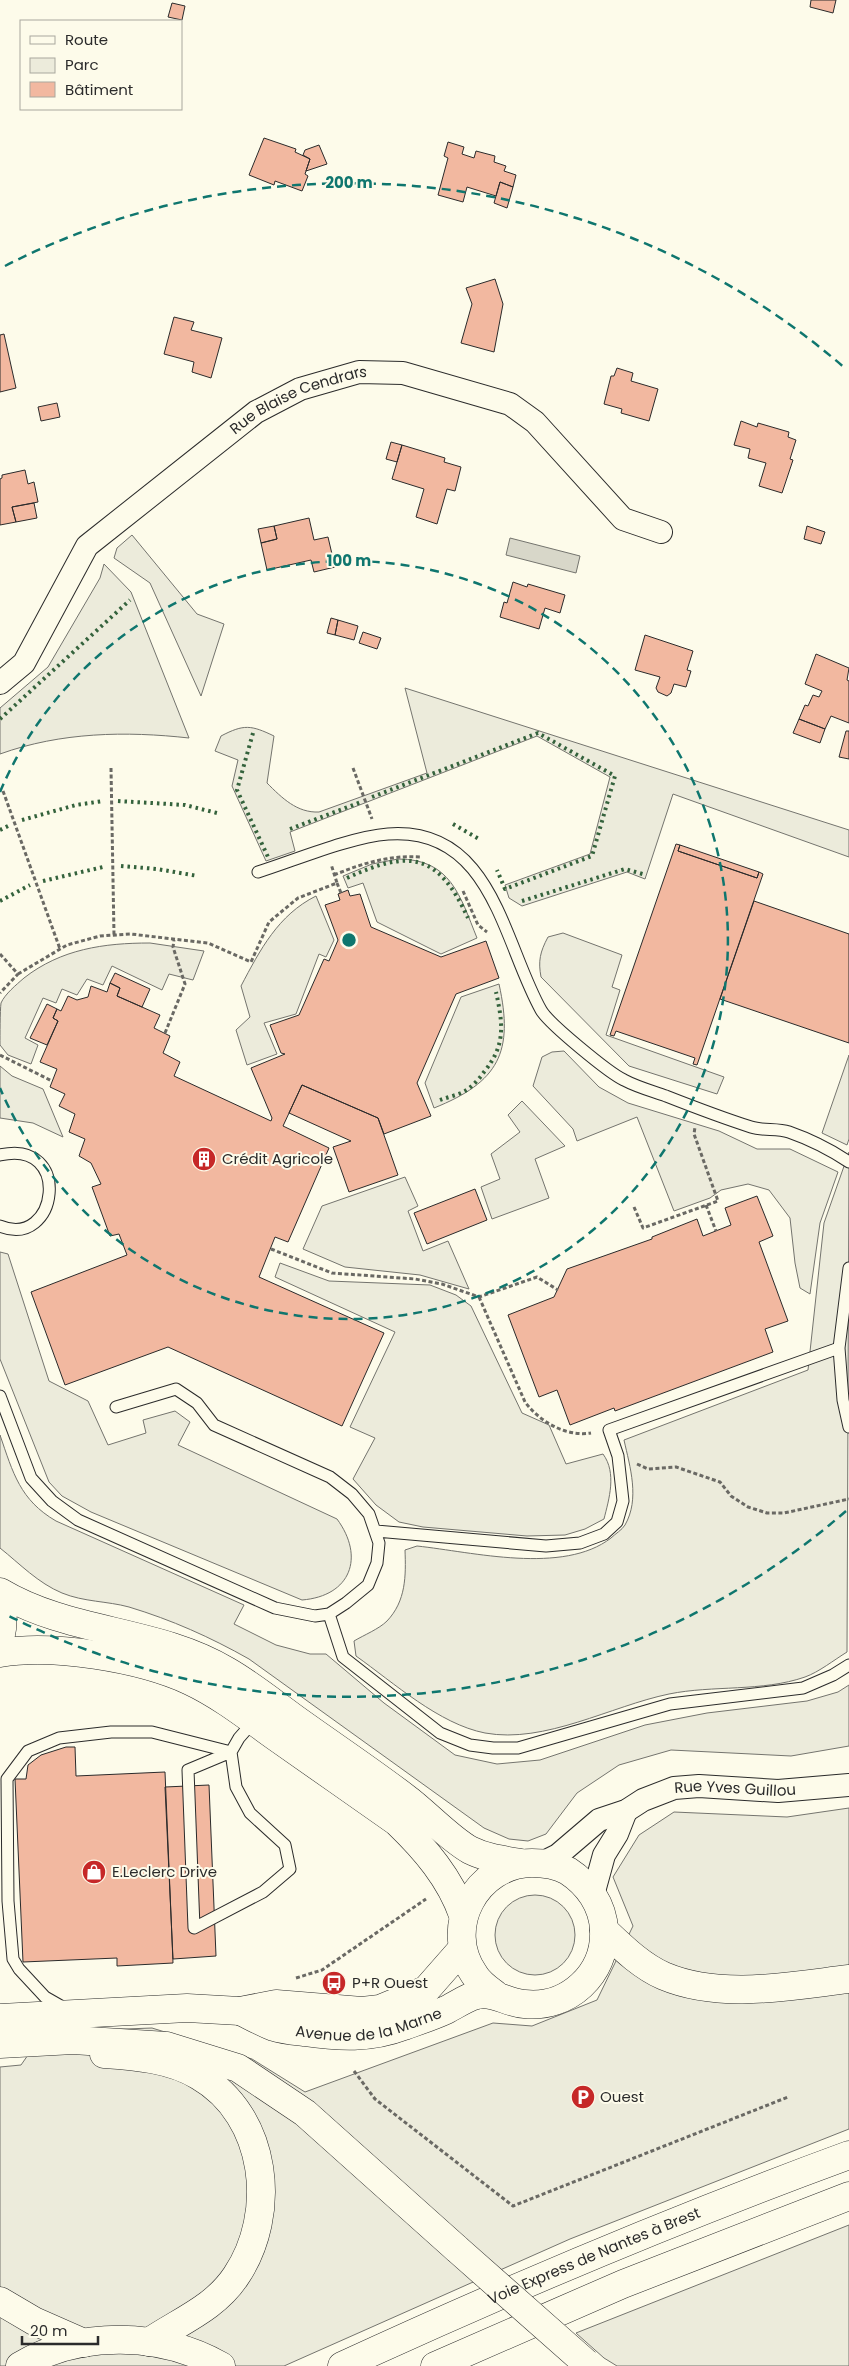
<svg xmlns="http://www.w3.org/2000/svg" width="849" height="2366" font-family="Poppins,sans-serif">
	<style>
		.green { fill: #ecebdb; stroke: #74746e }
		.water { fill: #d8d7c9; stroke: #74746e }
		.building { fill: #f2b8a0; stroke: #2b2b2b }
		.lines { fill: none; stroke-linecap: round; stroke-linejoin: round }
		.service-casing { stroke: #2b2b2b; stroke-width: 13 }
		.minor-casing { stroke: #2b2b2b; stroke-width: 24 }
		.secondary-casing { stroke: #2b2b2b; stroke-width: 29 }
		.primary-casing { stroke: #2b2b2b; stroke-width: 29 }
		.trunk-casing { stroke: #2b2b2b; stroke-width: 29 }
		.path { stroke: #6a6964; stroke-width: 3; stroke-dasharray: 4 2.5; stroke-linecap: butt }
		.service { stroke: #fdfbea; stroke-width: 11 }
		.minor { stroke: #fdfbea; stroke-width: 22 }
		.secondary { stroke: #fdfbea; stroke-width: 28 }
		.primary { stroke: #fdfbea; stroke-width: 28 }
		.trunk { stroke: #fdfbea; stroke-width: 28 }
		.trunk-bridge-casing { stroke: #2b2b2b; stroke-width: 29; stroke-linecap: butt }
		.trunk-bridge { stroke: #fdfbea; stroke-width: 28 }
		.hedge { stroke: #34623c; stroke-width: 4; stroke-dasharray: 2.5 4; stroke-linecap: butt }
		.ring { fill: none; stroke: #0f766e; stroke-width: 2.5; stroke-dasharray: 9 6 }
		.labels { text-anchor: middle; stroke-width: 4; stroke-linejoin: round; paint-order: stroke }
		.street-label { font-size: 15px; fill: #2b2b2b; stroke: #fdfbea }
		.poi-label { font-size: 15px; fill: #2b2b2b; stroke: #fdfbea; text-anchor: start }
		.centre { fill: #0f766e; stroke: #fdfbea; stroke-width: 2.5 }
		.ring-label { font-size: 15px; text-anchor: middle; font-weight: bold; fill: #0f766e; stroke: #fdfbea; stroke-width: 4; stroke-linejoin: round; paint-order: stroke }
	</style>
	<rect width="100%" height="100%" fill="#fdfbea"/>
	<path class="green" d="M132,535l65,79 27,10 -23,72 -51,-113 -36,-25 3,-10z
		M104,564l27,28 58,146c-63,-7 -128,-6 -189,16v-46l48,-41 52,-89z
		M405,688l444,142v27l-176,-63 -28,85 -18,-7 -105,34 -13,-8 -4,-13 85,-31 20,-77 -73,-41 -247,96 5,19 -29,10 -34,-75 6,-26 -23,-9 6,-15c23,-12 30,-11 53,0l-7,47c15,15 30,30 52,29l108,-39z
		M398,859c53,0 62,37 79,79l-36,16 -64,-32 -14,-39 -15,5 -5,-12 29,-12z
		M316,896l18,44 -8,17 -7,-3 -23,60 -32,9 13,31 -30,11 -11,-35 14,-13 -9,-31c19,-36 37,-71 75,-90z
		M563,933l59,22 -10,32 8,3 -14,45 118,42 -7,17 -88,-28 -88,-89c-3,-16 -1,-25 7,-40z
		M150,943l54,8 -11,29 -24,-6 -7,16 -50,-24 -9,19 -16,-6 -10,16 -15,-6 -6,14 -13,-5 -18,40 13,7 -7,19 -23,-9 -8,-10c0,-10 0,-34 1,-42 4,-9 15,-18 23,-25 37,-29 80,-35 126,-35z
		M499,984c15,68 0,98 -65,124l-9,-25 36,-86z
		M564,1051l35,36 29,16 91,28 38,18h33l48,23 -18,51 -10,71 -10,-6 -5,-25 -5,-45 -21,-28 -21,-6 -27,6 -11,8 -36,13 -37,-94 -60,24 -4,-12 -40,-43 9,-29 10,-5z
		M849,1055v84l-2,6 -25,-12z
		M0,1066l12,10 31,13 20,48 -30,-14 -33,-5z
		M522,1101l43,45 -30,13 14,39 -57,21 -11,-32 19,-8 -9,-25 29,-22 -12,-17z
		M849,1152l-2,500c-13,8 -28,20 -42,25 -43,15 -92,8 -136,17 -58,12 -124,50 -184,39 -46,-9 -91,-50 -129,-77l-2,-15c10,-6 25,-12 33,-20 19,-20 19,-45 18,-71l12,-4c56,6 146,29 194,-8 4,-4 11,-8 14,-13 15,-26 5,-58 -1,-85l184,-70 16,-147z
		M405,1177l13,29 -10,5 15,40 25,-10 21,48 -49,-14 -75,-8 -42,-18 19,-43z
		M0,1252l8,2 41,127 39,20 20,44 38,-12 -3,-13 32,-9 15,11 -12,23 159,74c28,38 14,77 -35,81l-211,-88 -29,-16 -13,-14 -49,-123z
		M280,1263l49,18 101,4 26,10 15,11 51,107 27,12 17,39 37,-10c14,19 6,45 1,65l-19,10 -20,6 -38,1 -104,-9 -24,-5 -23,-17 -23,-26 22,-41 -25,-11 45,-95 -120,-55z
		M0,1435c13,38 20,65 56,86l188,84 -10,19 42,21 34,9h16l58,49 71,52 42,9 43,-4 105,-35 62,-12 100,-12 31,-9 11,-7v61l-58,10 -120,-6 -52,15 -42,28 -31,41 -18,7 -19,-2 -25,-11 -235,-169c-39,-22 -77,-39 -120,-52 -22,-6 -45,-5 -67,-14 -24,-10 -42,-29 -62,-45z
		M849,1808v321l-279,110 -286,127h-284v-299l21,-2 23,-33 108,-4 100,31 53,33 188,-69 39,3 65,-26 36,-74 -20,-49 26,-42 35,-23 113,5z
		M495 1935a40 40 0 1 1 80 0a40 40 0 1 1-80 0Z
		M849,2225v141h-232l-13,-8 -28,-25z"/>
	<path class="water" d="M510,538l70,18 -4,17 -70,-18z"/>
	<path class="building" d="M811,0h25l-3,13 -23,-6z
		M172,3l13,3 -3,14 -14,-3z
		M264,138l32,11 -1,3 15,7 -5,15 3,2 -6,15 -27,-10 -1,4 -25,-10z
		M448,142l16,5 -2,7 12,4 2,-7 19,5 -1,6 12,4 -2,5 12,4 -3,12 -13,-5 -4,14 -29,-9 -4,15 -25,-7 10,-37 -4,-2z
		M319,145l8,19 -21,7 4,-12 -7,-4 2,-5z
		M500,182l13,5 -6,21 -13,-5z
		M495,279l8,25 -9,48 -33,-9 11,-39 -6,-16z
		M174,317l20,5 -3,8 31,8 -11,40 -19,-6 2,-10 -30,-8z
		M4,334l12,54 -16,4v-57z
		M617,368l16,5 -2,8 27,8 -9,32 -28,-8 1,-4 -18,-5 7,-28h3z
		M57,403l3,14 -19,4 -3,-14z
		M741,421l16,6 1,-4 31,9 -1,5 8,3 -6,19 3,1 -11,33 -23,-7 7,-23 -18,-5 2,-9 -16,-4z
		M391,442l11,3 -5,17 -11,-3z
		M402,445l43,13 -1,4 17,5 -6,24 -8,-2 -10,35 -21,-7 8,-28 -32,-10z
		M25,470l3,14 6,-2 4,20 -26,5 4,15 -16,3v-46l2,-1v-3z
		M34,503l3,15 -21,4 -4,-15z
		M309,518l5,22 14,-3 7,30 -21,5 -3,-12 -44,10 -6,-27 16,-4 -3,-13z
		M274,526l3,13 -16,4 -3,-14z
		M807,526l18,6 -4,12 -17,-5z
		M513,582l14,5 1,-3 37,11 -5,18 -15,-5 -6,21 -39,-12 4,-15 3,1z
		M331,618l7,2 -3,15 -8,-2z
		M338,620l20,6 -4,14 -19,-5z
		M363,632l18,6 -4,11 -18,-6z
		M645,635l48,16 -6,19 4,1 -5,16 -12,-3 -3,9 -4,3 -9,-4 -2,-4 4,-11 -25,-7z
		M816,654l33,14 -2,12 2,1v42l-18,-7 -6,13 -26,-10 6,-14 3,1 5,-11 6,2 3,-6 -17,-7z
		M799,719l26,10 -5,14 -27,-10z
		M846,731h3v28l-10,-2z
		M676,844l4,1 -2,6 79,27 2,-6 4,2 -66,191 -4,-1 2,-6 -79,-27 -2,5 -4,-1z
		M680,845l79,27 -2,6 -79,-27z
		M348,890l2,6 10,-2 11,33 70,30 45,-16 13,37 -43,16 -39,89 14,33 -47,18 -6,-16 -76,-33 -19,41 46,22 -41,94 -13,-5 -16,40 125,56 -42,93 -174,-79 -103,38 -34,-93 96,-37 -8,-21 -9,2 -18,-49 9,-3 -10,-21 -12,-7 6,-17 -16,-7 6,-18 -16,-8 6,-12 -15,-7 7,-18 -17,-7 18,-41 -5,-3 4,-9 4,2 7,-15 9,4 11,-3 3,-11 16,6 3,-9 10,5 -3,8 43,19 -6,13 16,8 -7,17 17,9 -6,14 97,45 1,-3 -21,-50 34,-14 -4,-1 -11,-28 29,-10 25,-56 5,2 9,-21 -13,-35 15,-5 -2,-6z
		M754,901l95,33v109l-129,-44z
		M115,973l35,16 -8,18 -25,-11 3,-8 -10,-5z
		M47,1004l10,5 -4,9 5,3 -11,24 -17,-7z
		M302,1085l76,33 20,57 -49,17 -16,-45 18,-6 -62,-28z
		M475,1189l12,31 -60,24 -13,-31z
		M757,1196l16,40 -14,6 29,79 -23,8 8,23 -158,59 -1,-3 -44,17 -13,-35 -18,7 -31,-82 46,-18 13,-28 85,-30v-2l45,-18 6,17 28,-11 -6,-17z
		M66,1747h9l1,29 89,-4 8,191 -56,3v-8l-94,4 -8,-183h11l2,-14 13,-10z
		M209,1785l7,171 -43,3 -8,-172z"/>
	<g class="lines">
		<g class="service-casing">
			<path id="service" d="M258,872c38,-12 92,-35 130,-38 104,-8 115,108 153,176 7,13 68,63 83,70 13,7 28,11 42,16 28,11 57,22 85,31 12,4 26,1 38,5 20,7 42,18 60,30
				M0,1155c73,-17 58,95 0,71
				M839,1348l10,-80
				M0,1396l31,82 21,23 26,19 197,88 40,8 14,-2 17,-11 22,-18 9,-22 2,-20 -10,-29 -17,-20 -22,-17 -116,-52 -17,-22 -21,-14 -60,18
				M376,1531l170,15 34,-3 24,-9 13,-12 6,-21 -5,-45 -9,-26 230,-82 4,52 6,27
				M329,1614l14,43 97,76 30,12 23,3h25l152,-44 133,-16 30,-13 16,-10
				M231,1752l-43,18 6,158 69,-36 27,-23 -5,-24 -35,-32 -14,-26 -5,-35 8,-14 15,-17
				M66,2009l-21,-12 -26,-28 -6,-10 -5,-58 -1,-122 21,-28 31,-13 52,-6h41l79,20"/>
		</g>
		<g class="minor-casing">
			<g id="minor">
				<path id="s1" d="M0,683l24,-20 63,-117 169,-134 44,-23 59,-17 44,1 107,31 25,18 88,97 38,13"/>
				<path id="s2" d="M542,1863l16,-8 41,-35 27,-9 17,-11 31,-12 25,-2 79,5 71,-6"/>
				<path d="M593,1895l11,-40 13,-21 9,-23"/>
			</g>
		</g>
		<g class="secondary-casing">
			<g id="secondary">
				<path d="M0,1592c70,42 157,37 227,79 26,15 50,35 74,52 35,25 71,49 105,75 19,14 44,41 64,52 16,8 33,10 51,13"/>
				<path d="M0,1593c4,17 4,30 0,47"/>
				<path d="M0,1653c53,-9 140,5 190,28 30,14 58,36 86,56 40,28 81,57 121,85 28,27 53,56 66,93"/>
				<path id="s3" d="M240,2011c11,5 23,12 34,16 9,3 21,4 30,5 35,5 66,7 100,-6 14,-5 29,-10 42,-16 10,-5 21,-13 31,-15 17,-4 30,8 47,9 44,5 82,-30 80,-74 -1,-25 -16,-46 -36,-59 -11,-6 -24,-8 -36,-8 -56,1 -90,65 -58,111 5,9 14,15 22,21"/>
				<path d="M0,2018l187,-10 53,3 36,-7 86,7 18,-2 46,-19 36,-41"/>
				<path d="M104,2054c31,2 68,5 95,22 69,40 79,138 37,200 -21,32 -56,45 -87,66"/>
				<path d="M0,2301l34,20 50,22"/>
			</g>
		</g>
		<g class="primary-casing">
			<path id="primary" d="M20,2366c60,-36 141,-34 201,0"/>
		</g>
		<g class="trunk-casing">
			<g id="trunk">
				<path d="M604,1930c18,17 37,36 60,46 57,24 126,10 185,3"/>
				<path d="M0,2044l73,-4 94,6 71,22 67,45 152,136"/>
				<path id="s4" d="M342,2366c167,-77 335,-148 507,-211"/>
				<path d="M435,2366l188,-82 226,-88"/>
			</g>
		</g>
		<path class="path" d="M111,768l3,167
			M353,768l19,51
			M3,791l57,158
			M334,875c29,-12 56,-20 87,-18
			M337,883l4,10
			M463,891l15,34 9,7
			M0,954l18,20 -18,19
			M18,974l49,-29 33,-9 31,-2 77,9 43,19 18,-40 29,-24 39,-15 -6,-19
			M165,1033l20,-49 -12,-37 1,-7
			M0,1055l52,26
			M706,1205l10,26
			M634,1207l9,21 75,-27 -24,-67 1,-7
			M271,1249l61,24 83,6 27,5 37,13 58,-20 21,13
			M479,1297l46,105c15,20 41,35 66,31
			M637,1464l11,5 28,-2 44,15 11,14 17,11 19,6h17l65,-14
			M296,1978l26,-8 104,-71
			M354,2071l21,28 138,107 275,-109"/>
		<use href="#service" class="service"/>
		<use href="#minor" class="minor"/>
		<use href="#secondary" class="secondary"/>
		<use href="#primary" class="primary"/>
		<use href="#trunk" class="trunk"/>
		<g class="trunk-bridge-casing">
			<path id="trunk-bridge" d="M457,2249l129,114"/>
		</g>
		<use href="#trunk-bridge" class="trunk-bridge"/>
		<path class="hedge" d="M0,719l130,-119
			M253,733l-16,57 31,67
			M372,797l166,-64 77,43 -23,80 -87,33 -8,-19
			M118,801l67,4 32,8
			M22,820l54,-15 27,-4
			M453,824l26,15
			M290,829l71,-27
			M0,830l8,-4
			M121,866l36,3 41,7
			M347,878c63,-29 91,-25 121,40
			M43,881l60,-14
			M0,901l30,-16
			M522,901l103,-32 21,6
			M440,1100c8,-3 18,-5 25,-9 7,-4 14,-12 19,-19 22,-27 19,-48 12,-80"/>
	</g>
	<g class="ring">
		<path d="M0 792A379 379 0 1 1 0 1088"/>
		<path d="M846 1511A757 757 0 0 1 5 1614M5 266A757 757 0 0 1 846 369"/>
	</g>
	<defs>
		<g id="building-disc" transform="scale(1.25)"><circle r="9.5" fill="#c62828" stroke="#fdfbea"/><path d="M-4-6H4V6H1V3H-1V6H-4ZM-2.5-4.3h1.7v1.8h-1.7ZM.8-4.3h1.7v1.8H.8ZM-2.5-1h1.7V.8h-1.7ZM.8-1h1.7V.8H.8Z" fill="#fff"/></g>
		<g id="shop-disc" transform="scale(1.25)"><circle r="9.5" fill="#c62828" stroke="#fdfbea"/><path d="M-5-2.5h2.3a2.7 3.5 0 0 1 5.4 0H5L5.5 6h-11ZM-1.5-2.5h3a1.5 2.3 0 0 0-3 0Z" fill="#fff"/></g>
		<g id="bus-disc" transform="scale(1.25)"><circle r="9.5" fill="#c62828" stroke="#fdfbea"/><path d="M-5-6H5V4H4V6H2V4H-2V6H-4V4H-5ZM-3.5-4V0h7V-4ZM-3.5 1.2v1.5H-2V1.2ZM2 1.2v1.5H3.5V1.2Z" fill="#fff"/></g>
		<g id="parking-disc" transform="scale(1.25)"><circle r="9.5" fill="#c62828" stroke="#fdfbea"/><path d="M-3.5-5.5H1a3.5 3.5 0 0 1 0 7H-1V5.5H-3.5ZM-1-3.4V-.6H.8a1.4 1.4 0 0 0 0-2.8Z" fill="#fff"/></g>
	</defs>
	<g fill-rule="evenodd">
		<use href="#building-disc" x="204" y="1159"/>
		<use href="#shop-disc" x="94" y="1872"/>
		<use href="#bus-disc" x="334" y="1983"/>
		<use href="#parking-disc" x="583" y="2097"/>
	</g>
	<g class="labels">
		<g class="street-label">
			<text dy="5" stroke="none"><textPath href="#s1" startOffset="424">Rue Blaise Cendrars</textPath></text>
			<text dy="5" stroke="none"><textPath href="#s2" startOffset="215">Rue Yves Guillou</textPath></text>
			<text dy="5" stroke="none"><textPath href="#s3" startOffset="134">Avenue de la Marne</textPath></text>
			<text dy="5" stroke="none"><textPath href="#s4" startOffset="275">Voie Express de Nantes à Brest</textPath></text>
		</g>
		<g class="poi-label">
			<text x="222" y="1164">Crédit Agricole</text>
			<text x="112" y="1877">E.Leclerc Drive</text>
			<text x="352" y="1988">P+R Ouest</text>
			<text x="600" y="2102">Ouest</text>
		</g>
	</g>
	<circle cx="349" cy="940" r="8" class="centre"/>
	<g class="ring-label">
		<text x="349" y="188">200 m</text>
		<text x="349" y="566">100 m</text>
	</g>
	<rect x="20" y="20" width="162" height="90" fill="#fdfbea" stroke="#a9a89e"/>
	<rect x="30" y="36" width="25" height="8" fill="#fdfbea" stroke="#a9a89e"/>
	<text x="65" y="45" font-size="15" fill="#2b2b2b">Route</text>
	<rect x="30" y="58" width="25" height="15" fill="#ecebdb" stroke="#a9a89e"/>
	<text x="65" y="70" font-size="15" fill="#2b2b2b">Parc</text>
	<rect x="30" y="82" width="25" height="15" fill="#f2b8a0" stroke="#a9a89e"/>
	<text x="65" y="95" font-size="15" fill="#2b2b2b">Bâtiment</text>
	<path d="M22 2336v8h76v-8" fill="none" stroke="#2b2b2b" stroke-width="2.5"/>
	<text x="30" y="2336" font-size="15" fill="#2b2b2b" stroke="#fdfbea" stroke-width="4" paint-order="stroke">20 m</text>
</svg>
